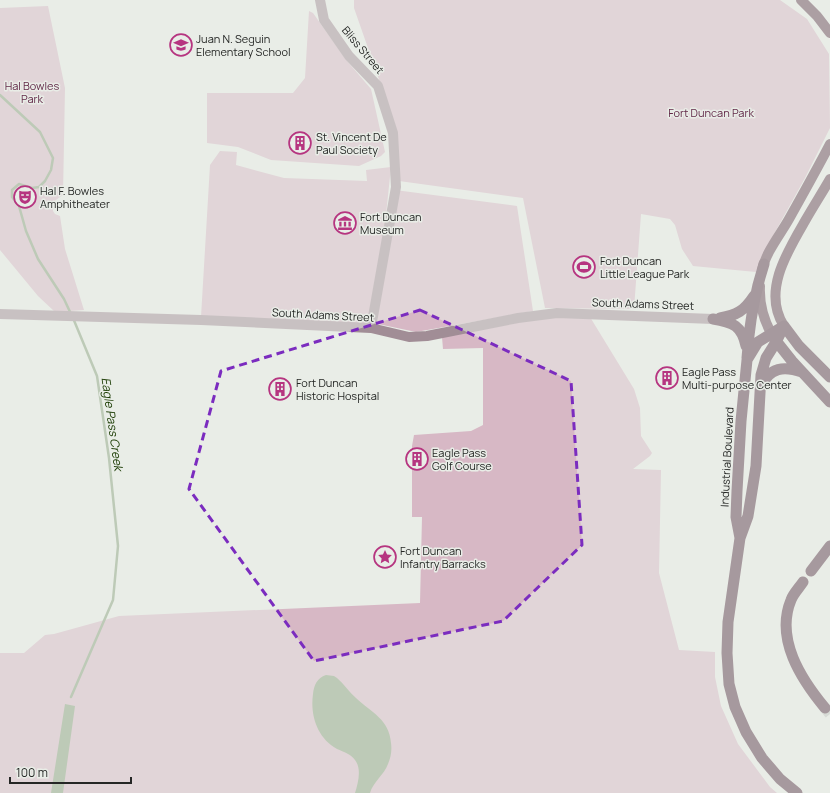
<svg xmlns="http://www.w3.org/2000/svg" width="830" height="793" font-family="Manrope,sans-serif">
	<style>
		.green { fill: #d7b8c5 }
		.water { fill: #88a17c }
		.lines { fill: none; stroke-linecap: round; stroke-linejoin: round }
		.stream { stroke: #88a17c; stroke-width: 2.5 }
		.trunk-tunnel { stroke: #c2c5c0; stroke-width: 11; stroke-dasharray: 11 5.5; stroke-linecap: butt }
		.tertiary { stroke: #a18d96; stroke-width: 10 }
		.primary { stroke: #624151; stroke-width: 10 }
		.trunk { stroke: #563445; stroke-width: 11 }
		.marked { fill: none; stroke: #7b2cbf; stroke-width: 3; stroke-dasharray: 8 5; stroke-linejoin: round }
		.labels { text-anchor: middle; stroke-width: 3; stroke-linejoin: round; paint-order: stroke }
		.poi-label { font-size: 11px; fill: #252725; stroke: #e9ede7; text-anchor: start }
		.street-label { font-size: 11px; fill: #252725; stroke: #e9ede7 }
		.park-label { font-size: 11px; fill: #622948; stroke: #e9ede7 }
		.water-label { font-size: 12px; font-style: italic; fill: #193a00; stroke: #e9ede7 }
	</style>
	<rect width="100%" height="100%" fill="#e9ede7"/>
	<path class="green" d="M354,0h426l27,19 22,35 1,74 -25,50 -31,56 -18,38 -63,-6 -11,-17 -7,-24 -5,-6 -29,-5 -7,95 -89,-1 -22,-110 -124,-17 -2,-50 -43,-123z
		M48,6l17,82 -2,107 -10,7v9l2,3 5,2 5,33 19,61 -29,2 -17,-16 -38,-46v-242z
		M309,11l4,2 34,48 24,28 14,63 -4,4 -22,10 -88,-6 -33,-13 -31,-4v-50h86l12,-15z
		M220,151l17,1 -1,13 48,13 83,3 -1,-11 25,-3 -6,57 -17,101 -167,-8 9,-152z
		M395,190l122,16 16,105 -117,21 -38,-8 -2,-22z
		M553,317h37l44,72 6,19 1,28 11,17 -2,3 -17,13 28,1 -2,103 20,77 36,2v25l6,29 17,38 32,43 7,6h-777v-140h24l21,-18 9,-1 65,-18 301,-13 2,-86h-10v-71l2,-11 57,-4 12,-6v-77l-40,1 -1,-12 86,-17z"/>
	<path class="water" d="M326,675l8,1 3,2c7,6 12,14 19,20 16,15 33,21 35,45 1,7 0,14 -3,21 -4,11 -15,18 -18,29h-15c3,-10 7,-24 0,-33 -4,-6 -11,-8 -18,-11 -20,-11 -27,-34 -24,-55 1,-9 4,-16 13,-19z
		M65,704l10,2 -12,87h-12z"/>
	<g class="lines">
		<path class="stream" d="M0,95l40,37 13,26 -2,12 -6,11 -6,6 -7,1 -13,-4 -7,6v7l7,9 7,25 12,28 26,40 7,15
			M71,697l42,-97 5,-54 -9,-88 -12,-82 -24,-58"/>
		<path class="trunk-tunnel" d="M825,708l5,6"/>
		<path class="tertiary" d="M320,0l4,20 25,36 29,30 15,47 3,54 -25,141
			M0,314l201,6 170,8 38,9 18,-1 91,-18 39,-5 156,6"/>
		<path class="primary" d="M801,0l16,16 13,17
			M762,270c4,-18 18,-35 27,-51 14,-25 28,-50 41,-75
			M760,286c-1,18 3,32 11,47
			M784,326c-22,-34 3,-74 21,-105 8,-14 17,-28 25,-42"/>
		<path class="trunk" d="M720,318c17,-3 24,-7 34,-22
			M713,319c20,3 29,7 33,27
			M784,326l-8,16 -10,16 -5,17 -5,91 -8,50 -8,22 -12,84 -1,31 2,31 6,23 11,25 16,26 18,21 17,14
			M784,326l15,20 31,31
			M773,337l19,24 38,41
			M747,358c2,-32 7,-63 17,-94
			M761,386c9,-19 23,-20 41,-14
			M740,538l-4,-21 1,-26 4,-70 6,-61 11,-18 26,-16
			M811,571l19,-25
			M803,582c-4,6 -10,12 -12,18 -16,39 10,79 34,108"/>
	</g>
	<path d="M0 0H830V793H0ZM420,310l151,71 11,164 -79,76 -189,40 -125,-172 32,-118z" fill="#e9ede7" fill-opacity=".55" fill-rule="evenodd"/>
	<path class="marked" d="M420,310l151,71 11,164 -79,76 -189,40 -125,-172 32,-118z"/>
	<defs>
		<g id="school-ring" transform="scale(1.15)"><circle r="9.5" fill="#e9ede7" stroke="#b63580" stroke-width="1.5"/><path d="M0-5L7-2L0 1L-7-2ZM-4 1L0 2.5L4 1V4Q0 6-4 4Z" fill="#b63580"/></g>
		<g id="building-ring" transform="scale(1.15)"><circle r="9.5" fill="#e9ede7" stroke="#b63580" stroke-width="1.5"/><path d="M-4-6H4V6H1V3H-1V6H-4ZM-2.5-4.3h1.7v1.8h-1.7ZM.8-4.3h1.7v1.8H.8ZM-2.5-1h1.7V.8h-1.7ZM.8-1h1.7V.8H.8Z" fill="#b63580"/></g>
		<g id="theatre-ring" transform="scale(1.15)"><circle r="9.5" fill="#e9ede7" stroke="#b63580" stroke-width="1.5"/><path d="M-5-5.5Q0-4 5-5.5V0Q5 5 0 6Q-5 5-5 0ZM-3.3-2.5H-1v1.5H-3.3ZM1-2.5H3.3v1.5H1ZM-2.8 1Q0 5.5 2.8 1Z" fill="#b63580"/></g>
		<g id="museum-ring" transform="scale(1.15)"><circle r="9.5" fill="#e9ede7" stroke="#b63580" stroke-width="1.5"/><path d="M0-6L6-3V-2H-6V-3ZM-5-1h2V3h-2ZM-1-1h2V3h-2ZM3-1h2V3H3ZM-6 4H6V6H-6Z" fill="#b63580"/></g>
		<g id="stadium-ring" transform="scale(1.15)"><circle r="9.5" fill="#e9ede7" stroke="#b63580" stroke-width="1.5"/><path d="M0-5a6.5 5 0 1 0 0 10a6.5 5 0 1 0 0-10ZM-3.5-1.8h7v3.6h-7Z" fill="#b63580"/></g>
		<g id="sight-ring" transform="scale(1.15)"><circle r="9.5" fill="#e9ede7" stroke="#b63580" stroke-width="1.5"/><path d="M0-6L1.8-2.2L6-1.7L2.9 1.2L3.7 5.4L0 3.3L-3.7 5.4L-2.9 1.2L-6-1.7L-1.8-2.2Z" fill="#b63580"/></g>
	</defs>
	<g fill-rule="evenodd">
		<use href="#school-ring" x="181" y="45"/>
		<use href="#building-ring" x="300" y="143"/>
		<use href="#theatre-ring" x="25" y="197"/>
		<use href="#museum-ring" x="345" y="223"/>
		<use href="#stadium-ring" x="584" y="267"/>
		<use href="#building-ring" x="667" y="378"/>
		<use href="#building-ring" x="280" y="389"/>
		<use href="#building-ring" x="417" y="459"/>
		<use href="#sight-ring" x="385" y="557"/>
	</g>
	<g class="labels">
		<g class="poi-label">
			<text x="196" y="43">Juan N. Seguin<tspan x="196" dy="13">Elementary School</tspan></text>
			<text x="316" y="141">St. Vincent De<tspan x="316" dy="13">Paul Society</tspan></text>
			<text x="40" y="195">Hal F. Bowles<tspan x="40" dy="13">Amphitheater</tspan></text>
			<text x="360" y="221">Fort Duncan<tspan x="360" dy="13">Museum</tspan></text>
			<text x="600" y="265">Fort Duncan<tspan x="600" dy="13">Little League Park</tspan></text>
			<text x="682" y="376">Eagle Pass<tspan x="682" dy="13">Multi-purpose Center</tspan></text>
			<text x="296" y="387">Fort Duncan<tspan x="296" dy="13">Historic Hospital</tspan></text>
			<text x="432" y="457">Eagle Pass<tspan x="432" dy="13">Golf Course</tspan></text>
			<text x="400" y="555">Fort Duncan<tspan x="400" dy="13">Infantry Barracks</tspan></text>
		</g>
		<g class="street-label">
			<text transform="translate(363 50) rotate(50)" y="4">Bliss Street</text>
			<text transform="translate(643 304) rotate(2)" y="4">South Adams Street</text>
			<text transform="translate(323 315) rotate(3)" y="4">South Adams Street</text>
			<text transform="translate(727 457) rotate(-87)" y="4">Industrial Boulevard</text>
		</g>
		<g class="park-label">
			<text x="32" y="90">Hal Bowles<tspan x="32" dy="13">Park</tspan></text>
			<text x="711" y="117">Fort Duncan Park</text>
		</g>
		<g class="water-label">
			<text transform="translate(112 424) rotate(82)" y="4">Eagle Pass Creek</text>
		</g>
	</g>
	<path d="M10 777v6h121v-6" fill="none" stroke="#252725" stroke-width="2"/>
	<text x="16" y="777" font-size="12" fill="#252725" stroke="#e9ede7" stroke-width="3" paint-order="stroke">100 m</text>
</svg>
